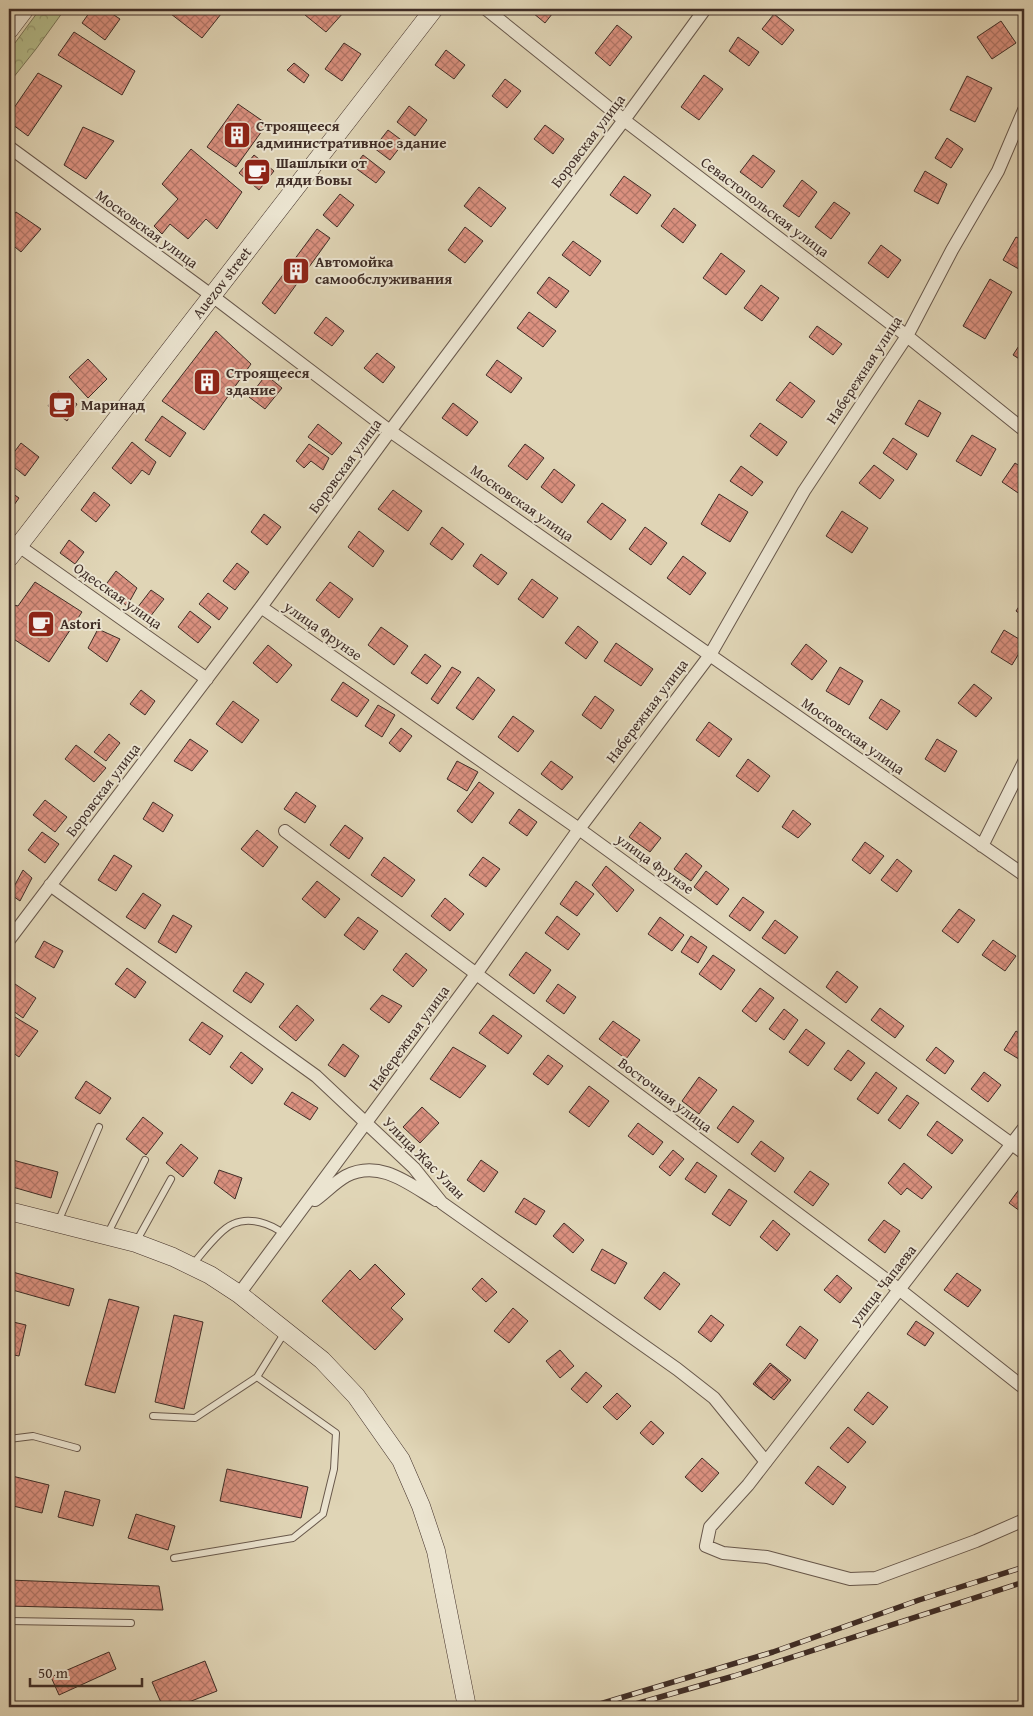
<svg xmlns="http://www.w3.org/2000/svg" width="1033" height="1716" font-family="'Gentium Book Plus',serif">
	<style>
		.park { fill: url(#park-crowns); stroke: #7a765a }
		.building { fill: url(#building-cross-hatch); stroke: #402e27 }
		.lines { fill: none; stroke-linecap: round; stroke-linejoin: round }
		.lane-casing { stroke: #68584b; stroke-width: 8 }
		.street-casing { stroke: #68584b; stroke-width: 14 }
		.secondary-casing { stroke: #402e27; stroke-width: 19 }
		.lane { stroke: #ebe4d0; stroke-width: 6 }
		.street { stroke: #ebe4d0; stroke-width: 12 }
		.secondary { stroke: #ebe4d0; stroke-width: 18 }
		.rail-casing { stroke: #402e27; stroke-width: 5.5 }
		.rail { stroke: #ebe4d0; stroke-width: 4; stroke-dasharray: 11; stroke-linecap: butt }
		.labels { text-anchor: middle; stroke-width: 4; stroke-linejoin: round; paint-order: stroke }
		.poi-label { font-size: 15px; font-weight: bold; fill: #402e27; stroke: #ebe4d0; text-anchor: start }
		.street-label { font-size: 15px; fill: #402e27; stroke: #ebe4d0 }
	</style>
	<defs>
		<pattern id="park-crowns" width="20" height="18" patternUnits="userSpaceOnUse" patternTransform="scale(1.25)"><rect width="20" height="18" fill="#b5bd8c"/><path d="M2 6a3 3 0 1 1 6 0M12 15a3 3 0 1 1 6 0" fill="none" stroke="#959a72"/></pattern>
		<pattern id="building-cross-hatch" width="8" height="8" patternUnits="userSpaceOnUse" patternTransform="scale(1.25)"><rect width="8" height="8" fill="#db9180"/><path d="M0 0l8 8M0 8l8-8" fill="none" stroke="#b37769"/></pattern>
	</defs>
	<rect width="100%" height="100%" fill="#e0d5b6"/>
	<filter id="stains"><feTurbulence type="fractalNoise" baseFrequency=".004" numOctaves="4"/><feColorMatrix values="0 0 0 0 .2 0 0 0 0 .09 0 0 0 0 .02 0 0 0 .5 -.17"/></filter>
	<radialGradient id="worn" r=".72"><stop offset=".6" stop-color="#630" stop-opacity="0"/><stop offset="1" stop-color="#630" stop-opacity=".3"/></radialGradient>
	<path class="park" d="M40,9h25l-29,40 -27,34v-32z"/>
	<path class="building" d="M92,9h13l15,10 -15,21 -23,-17z
		M176,9h49l-23,29 -31,-24z
		M310,9h30l4,3 -18,20 -21,-17z
		M537,9h19l-11,14 -12,-10z
		M774,14l20,16 -12,15 -20,-16z
		M1001,21l15,22 -24,16 -15,-22z
		M617,25l15,12 -22,29 -15,-13z
		M74,32l61,39 -13,24 -64,-40z
		M738,37l21,15 -10,14 -20,-15z
		M344,43l17,11 -19,27 -17,-12z
		M446,50l19,15 -11,14 -19,-14z
		M294,63l15,12 -5,8 -17,-13z
		M38,73l24,13 -34,50 -19,-14v-7z
		M704,75l19,14 -24,31 -18,-13z
		M967,76l25,12 -17,34 -25,-12z
		M505,79l16,12 -14,17 -15,-12z
		M238,104l29,20 -31,43 -29,-20z
		M409,106l18,14 -12,16 -18,-14z
		M545,125l19,14 -11,15 -19,-15z
		M83,127l31,14 -28,38 -22,-14z
		M388,130l16,12 -14,18 -16,-12z
		M947,138l16,11 -12,19 -16,-10z
		M191,149l51,43 -25,37 -11,-10 -18,20 -18,-15 -8,10 -8,-8 24,-27 -16,-15z
		M254,155l20,16 -15,19 -20,-17z
		M363,155l22,17 -9,11 -22,-16z
		M753,155l22,16 -13,17 -22,-16z
		M925,171l22,13 -9,20 -24,-13z
		M624,176l27,19 -14,19 -27,-19z
		M802,180l15,12 -18,25 -16,-11z
		M479,187l27,21 -15,19 -27,-21z
		M340,194l14,11 -17,22 -14,-12z
		M834,202l16,11 -19,26 -16,-12z
		M674,208l22,17 -13,18 -22,-17z
		M16,212l25,17 -20,23 -12,-10v-21z
		M465,227l18,14 -18,22 -17,-13z
		M317,229l13,9 -55,76 -13,-11z
		M1016,237l8,4v31l-21,-12z
		M573,241l28,20 -11,15 -28,-21z
		M881,245l20,15 -13,18 -20,-15z
		M721,253l24,18 -19,24 -23,-17z
		M549,277l20,14 -13,17 -19,-15z
		M990,279l22,13 -27,47 -22,-13z
		M761,285l18,13 -17,23 -18,-13z
		M529,312l27,19 -13,16 -26,-19z
		M326,317l18,14 -12,15 -18,-13z
		M817,326l25,18 -9,11 -24,-18z
		M216,331l35,33 -47,66 -42,-29z
		M1024,338v24l-11,-7z
		M377,353l18,14 -12,16 -19,-15z
		M88,359l19,20 -19,19 -19,-21z
		M497,360l25,18 -11,15 -25,-18z
		M266,375l16,13 -17,21 -16,-12z
		M790,382l25,19 -13,17 -26,-18z
		M58,391l19,13 -10,17 -19,-15z
		M919,400l22,13 -13,24 -23,-13z
		M453,403l25,19 -11,14 -25,-18z
		M162,416l24,17 -16,24 -25,-17z
		M760,423l27,19 -10,14 -27,-20z
		M318,424l24,19 -10,12 -24,-18z
		M972,435l24,14 -15,27 -25,-15z
		M893,438l24,16 -10,16 -24,-17z
		M132,442l24,20 -7,13 -7,-5 -11,14 -19,-16z
		M21,443l18,14 -14,19 -16,-13v-4z
		M309,444l20,14 -6,12 -12,-9 -7,7 -8,-7z
		M525,444l19,14 -17,22 -19,-14z
		M1015,463l9,6v28l-22,-15z
		M874,465l20,15 -14,19 -21,-16z
		M741,466l22,16 -11,14 -22,-15z
		M554,469l21,16 -13,18 -21,-16z
		M393,490l29,21 -14,20 -30,-22z
		M9,491l10,7 -10,14z
		M94,492l16,13 -14,17 -15,-12z
		M719,494l29,18 -18,30 -29,-18z
		M602,503l24,17 -15,20 -24,-18z
		M842,511l26,17 -16,25 -26,-17z
		M264,514l17,13 -14,18 -16,-13z
		M442,527l22,17 -12,16 -22,-16z
		M645,527l22,16 -16,22 -22,-16z
		M359,531l25,20 -11,16 -25,-20z
		M69,540l15,12 -9,12 -15,-11z
		M481,554l26,19 -9,12 -25,-19z
		M683,556l23,17 -16,22 -23,-17z
		M237,563l12,9 -14,18 -12,-9z
		M116,571l21,17 -10,18 -23,-19z
		M532,579l26,19 -15,20 -25,-19z
		M35,582l47,30 -33,50 -40,-26v-24l5,-7 4,1z
		M330,582l23,17 -14,19 -23,-18z
		M151,590l13,9 -18,23 -12,-10z
		M208,593l20,15 -9,12 -20,-16z
		M1024,599v18l-8,-6z
		M190,611l21,16 -13,16 -20,-16z
		M578,626l20,16 -12,17 -21,-16z
		M381,627l27,19 -14,19 -26,-20z
		M98,629l22,10 -13,23 -19,-14z
		M1004,630l20,12v3l-12,20 -21,-13z
		M616,643l37,26 -12,17 -37,-25z
		M806,644l21,17 -15,19 -21,-16z
		M268,645l24,20 -15,18 -24,-20z
		M425,654l16,12 -14,18 -16,-11z
		M452,667l9,5 -23,32 -7,-5z
		M840,667l23,14 -14,24 -23,-14z
		M478,677l17,13 -22,30 -17,-12z
		M343,682l26,18 -12,17 -26,-17z
		M974,684l18,14 -16,19 -18,-14z
		M141,690l14,11 -10,14 -15,-11z
		M595,696l19,14 -13,19 -19,-14z
		M881,699l19,12 -13,19 -18,-12z
		M233,701l26,19 -17,23 -26,-19z
		M378,705l17,10 -13,22 -17,-11z
		M513,716l21,15 -16,21 -20,-15z
		M709,722l23,17 -13,18 -23,-17z
		M401,728l11,8 -12,16 -11,-9z
		M109,734l11,9 -14,18 -12,-9z
		M190,739l18,12 -16,20 -18,-10z
		M937,739l20,12 -12,21 -20,-13z
		M76,745l30,23 -12,14 -29,-23z
		M748,759l22,17 -12,16 -22,-16z
		M457,761l21,11 -11,19 -20,-12z
		M551,761l22,16 -11,13 -21,-16z
		M479,782l15,11 -22,30 -15,-12z
		M296,792l20,14 -11,17 -21,-14z
		M45,800l22,17 -12,15 -22,-17z
		M153,802l20,13 -10,17 -20,-13z
		M519,809l18,13 -10,14 -18,-13z
		M793,810l18,14 -13,14 -16,-11z
		M640,822l21,16 -11,14 -21,-15z
		M345,825l18,13 -14,21 -19,-14z
		M257,830l21,17 -15,20 -22,-18z
		M42,832l17,12 -14,19 -17,-13z
		M865,842l19,14 -14,18 -18,-14z
		M686,853l16,13 -11,15 -17,-12z
		M114,855l18,11 -16,25 -18,-11z
		M384,857l31,23 -13,17 -31,-22z
		M483,857l17,12 -14,18 -17,-12z
		M897,859l15,12 -15,21 -16,-12z
		M606,866l28,24 -17,22 -25,-27z
		M23,870l9,8 -12,23 -10,-7z
		M706,871l23,18 -12,16 -23,-18z
		M317,881l23,18 -15,19 -23,-19z
		M576,881l18,13 -17,22 -17,-12z
		M143,893l18,12 -16,24 -19,-12z
		M743,897l21,15 -14,19 -21,-15z
		M445,898l19,16 -14,17 -19,-15z
		M959,909l16,11 -17,23 -16,-12z
		M173,915l19,11 -16,27 -18,-11z
		M557,916l23,18 -12,16 -23,-17z
		M358,917l20,14 -14,19 -20,-15z
		M660,917l24,18 -12,16 -24,-17z
		M775,920l23,17 -13,17 -23,-16z
		M691,936l16,11 -9,16 -17,-11z
		M993,940l23,16 -11,15 -23,-16z
		M44,941l19,10 -9,17 -19,-11z
		M526,952l25,18 -17,24 -25,-19z
		M406,953l21,17 -14,17 -20,-17z
		M713,955l22,15 -14,20 -22,-16z
		M127,968l19,14 -11,16 -20,-14z
		M837,971l21,16 -12,16 -20,-16z
		M246,972l18,12 -13,19 -18,-12z
		M15,984l21,14 -13,20 -14,-10v-15z
		M558,984l18,13 -12,17 -18,-13z
		M760,988l14,10 -18,24 -14,-11z
		M382,995l20,11 -13,17 -19,-14z
		M297,1005l17,15 -18,21 -17,-14z
		M880,1008l24,18 -9,12 -24,-18z
		M784,1009l14,11 -14,20 -15,-11z
		M10,1014l28,17 -19,26 -10,-7v-34z
		M493,1015l29,21 -14,18 -29,-21z
		M613,1021l27,19 -14,19 -27,-20z
		M202,1022l21,14 -13,19 -21,-15z
		M806,1029l19,14 -17,23 -19,-14z
		M1016,1031l8,5v22l-2,3 -18,-11z
		M343,1044l16,12 -14,21 -17,-12z
		M453,1047l33,19 -26,32 -30,-19z
		M936,1047l18,14 -9,13 -19,-14z
		M848,1050l17,13 -14,18 -17,-12z
		M241,1052l22,17 -11,15 -22,-17z
		M548,1055l15,11 -15,19 -15,-11z
		M876,1072l21,16 -19,26 -21,-15z
		M984,1072l17,13 -13,17 -17,-13z
		M699,1077l18,13 -18,24 -17,-13z
		M86,1081l25,17 -11,16 -25,-16z
		M589,1086l20,15 -20,26 -20,-15z
		M292,1092l26,16 -8,12 -26,-16z
		M907,1095l12,8 -19,26 -12,-9z
		M733,1106l21,15 -16,22 -21,-15z
		M422,1107l17,16 -19,20 -17,-16z
		M143,1117l20,16 -17,22 -20,-16z
		M937,1121l26,19 -11,14 -25,-19z
		M638,1123l25,19 -10,13 -25,-19z
		M761,1141l23,17 -9,14 -24,-18z
		M181,1144l17,14 -15,19 -17,-14z
		M673,1150l11,9 -14,17 -11,-9z
		M9,1159l49,13 -7,26 -42,-12z
		M481,1160l17,12 -14,20 -17,-12z
		M697,1162l20,14 -12,17 -20,-14z
		M904,1163l28,24 -10,12 -15,-11 -6,7 -13,-12z
		M219,1170l23,8 -7,21 -21,-16z
		M810,1171l19,13 -16,22 -19,-14z
		M1023,1184l1,1v29l-15,-11z
		M729,1189l18,12 -17,25 -18,-12z
		M524,1198l21,13 -9,14 -21,-13z
		M773,1220l17,14 -13,17 -17,-14z
		M884,1220l16,11 -15,22 -17,-13z
		M564,1223l20,17 -11,13 -20,-17z
		M602,1249l25,14 -12,21 -24,-14z
		M375,1264l30,30 -14,14 12,11 -28,31 -53,-49 28,-31 10,10z
		M9,1271l65,18 -5,17 -60,-17z
		M664,1272l16,12 -20,26 -16,-12z
		M957,1273l24,17 -13,17 -24,-17z
		M837,1275l15,13 -12,15 -16,-13z
		M482,1278l15,14 -11,10 -14,-13z
		M109,1299l30,8 -24,86 -30,-8z
		M513,1308l15,13 -19,22 -15,-12z
		M174,1315l29,7 -19,87 -29,-7z
		M711,1315l13,10 -13,17 -13,-10z
		M9,1321l17,4 -7,31 -10,-2z
		M916,1321l18,12 -9,13 -18,-12z
		M800,1326l18,14 -13,19 -19,-14z
		M560,1350l14,16 -14,12 -14,-17z
		M770,1363l21,17 -17,20 -21,-16z
		M771,1365l17,15 -17,18 -16,-15z
		M586,1372l16,14 -15,17 -16,-14z
		M868,1392l20,15 -15,18 -19,-15z
		M617,1393l14,13 -14,14 -14,-13z
		M651,1421l13,12 -11,12 -13,-12z
		M848,1427l18,15 -18,21 -18,-15z
		M702,1458l17,15 -17,19 -17,-15z
		M818,1466l28,21 -13,18 -28,-22z
		M227,1469l81,18 -7,31 -81,-17z
		M12,1476l37,9 -7,28 -33,-8v-16z
		M65,1491l35,9 -7,26 -35,-9z
		M136,1514l39,12 -7,24 -40,-12z
		M9,1580l150,6 4,24 -154,-4z
		M109,1652l7,17 -57,26 -8,-18z
		M205,1661l12,30 -41,16h-13l-11,-25z"/>
	<g class="lines">
		<g class="lane-casing">
			<path id="lane" d="M58,1222l41,-95
				M107,1235l38,-75
				M136,1242l35,-63
				M192,1265c10,-11 28,-36 41,-41 17,-8 38,0 51,10
				M153,1416l42,2 62,-41 28,-45
				M9,1439l24,-3 44,12
				M174,1558l119,-20 30,-24 11,-45 2,-36 -79,-56
				M9,1621l122,2"/>
		</g>
		<g class="street-casing">
			<path id="street" d="M486,9l138,111 283,216 117,94
				M1024,9v1
				M9,147l202,148 179,136 634,444
				M9,539l198,140
				M261,607l318,222 445,324
				M285,831l615,459 124,98
				M982,846l42,-84
				M50,885l266,191 98,92 28,35 235,166 37,29 52,64
				M9,940l252,-333 129,-176 234,-311 81,-111
				M1024,1128l-276,357 -38,42 -4,19 17,7 44,4 83,22 26,-1 100,-37 48,-21
				M315,1200c10,-7 20,-18 31,-24 33,-17 62,7 90,24
				M239,1294l237,-320 103,-145 131,-174 94,-164 103,-155 45,-86 46,-79 26,-61"/>
		</g>
		<g class="secondary-casing">
			<g id="secondary">
				<path d="M9,30l16,-21"/>
				<path id="s1" d="M9,558l425,-549"/>
				<path d="M9,1211l127,32 37,14 37,18 29,19 83,66 34,36 45,64 20,46 15,45 31,156"/>
			</g>
		</g>
		<use href="#lane" class="lane"/>
		<use href="#street" class="street"/>
		<use href="#secondary" class="secondary"/>
		<g class="rail-casing">
			<path id="rail" d="M590,1707l183,-55 146,-52 105,-33
				M625,1707l109,-31 290,-94"/>
		</g>
		<use href="#rail" class="rail"/>
	</g>
	<defs>
		<g id="building-square" transform="scale(1.4375)"><rect x="-9" y="-9" width="18" height="18" rx="4" fill="#8f2418" stroke="#ebe4d0"/><path d="M-4-6H4V6H1V3H-1V6H-4ZM-2.5-4.3h1.7v1.8h-1.7ZM.8-4.3h1.7v1.8H.8ZM-2.5-1h1.7V.8h-1.7ZM.8-1h1.7V.8H.8Z" fill="#fff"/></g>
		<g id="cafe-square" transform="scale(1.4375)"><rect x="-9" y="-9" width="18" height="18" rx="4" fill="#8f2418" stroke="#ebe4d0"/><path d="M-5.5-4.5H6V0H3Q3 3.5 0 3.5H-2.5Q-5.5 3.5-5.5 0ZM3-3.2v2h1.7v-2ZM-6 4.5H4V6H-6Z" fill="#fff"/></g>
	</defs>
	<g fill-rule="evenodd">
		<use href="#building-square" x="237" y="135"/>
		<use href="#cafe-square" x="257" y="172"/>
		<use href="#building-square" x="296" y="271"/>
		<use href="#building-square" x="207" y="382"/>
		<use href="#cafe-square" x="62" y="405"/>
		<use href="#cafe-square" x="41" y="624"/>
	</g>
	<g class="labels">
		<g class="poi-label">
			<text x="256" y="131">Строящееся<tspan x="256" dy="17">административное здание</tspan></text>
			<text x="276" y="168">Шашлыки от<tspan x="276" dy="17">дяди Вовы</tspan></text>
			<text x="315" y="267">Автомойка<tspan x="315" dy="17">самообслуживания</tspan></text>
			<text x="226" y="378">Строящееся<tspan x="226" dy="17">здание</tspan></text>
			<text x="81" y="410">Маринад</text>
			<text x="60" y="629">Astori</text>
		</g>
		<g class="street-label">
			<text transform="translate(588 141) rotate(-53)" y="5">Боровская улица</text>
			<text transform="translate(765 207) rotate(37)" y="5">Севастопольская улица</text>
			<text transform="translate(147 229) rotate(36)" y="5">Московская улица</text>
			<text dy="5" stroke="none"><textPath href="#s1" startOffset="348">Auezov street</textPath></text>
			<text transform="translate(864 370) rotate(-57)" y="5">Набережная улица</text>
			<text transform="translate(345 466) rotate(-54)" y="5">Боровская улица</text>
			<text transform="translate(522 503) rotate(35)" y="5">Московская улица</text>
			<text transform="translate(118 596) rotate(35)" y="5">Одесская улица</text>
			<text transform="translate(323 631) rotate(35)" y="5">улица Фрунзе</text>
			<text transform="translate(647 711) rotate(-53)" y="5">Набережная улица</text>
			<text transform="translate(853 736) rotate(35)" y="5">Московская улица</text>
			<text transform="translate(103 790) rotate(-53)" y="5">Боровская улица</text>
			<text transform="translate(655 864) rotate(36)" y="5">улица Фрунзе</text>
			<text transform="translate(409 1038) rotate(-54)" y="5">Набережная улица</text>
			<text transform="translate(665 1095) rotate(37)" y="5">Восточная улица</text>
			<text transform="translate(424 1158) rotate(45)" y="5">Улица Жас Улан</text>
			<text transform="translate(883 1285) rotate(-52)" y="5">улица Чапаева</text>
		</g>
	</g>
	<rect width="1033" height="1716" fill="none" stroke="#e0d5b6" stroke-width="30"/>
	<rect x="10" y="10" width="1013" height="1696" fill="none" stroke="#402e27" stroke-width="2.5"/>
	<rect x="15" y="15" width="1003" height="1686" fill="none" stroke="#402e27"/>
	<path d="M30 1678v8h112v-8" fill="none" stroke="#402e27" stroke-width="2.5"/>
	<text x="38" y="1678" font-size="15" fill="#402e27" stroke="#ebe4d0" stroke-width="4" paint-order="stroke">50 m</text>
	<rect width="100%" height="100%" filter="url(#stains)"/>
	<rect width="100%" height="100%" fill="url(#worn)"/>
</svg>
